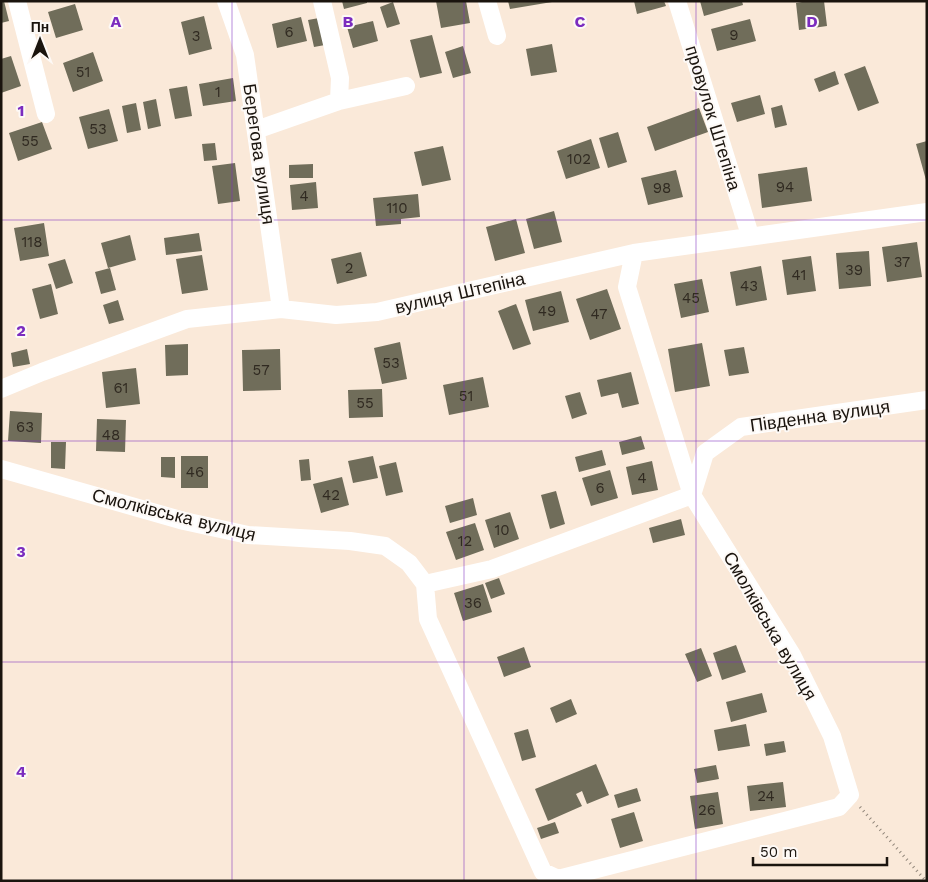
<svg xmlns="http://www.w3.org/2000/svg" width="928" height="882" font-family="'Work Sans',sans-serif">
	<style>
		.building { fill: #706d5a }
		.lines { fill: none; stroke-linecap: round; stroke-linejoin: round }
		.path { stroke: #92877b; stroke-width: 3; stroke-dasharray: 1 4; stroke-linecap: butt }
		.street { stroke: #fff; stroke-width: 18 }
		.grid { fill: none; stroke: #7b2cbf; stroke-width: 1; stroke-opacity: 0.55 }
		.labels { text-anchor: middle; stroke-width: 4; stroke-linejoin: round; paint-order: stroke }
		.number-label { font-size: 15px; fill: #302a21 }
		.street-label { font-size: 18px; fill: #1a140e; stroke: #fdf9f6 }
		.grid-label { font-size: 16px; text-anchor: middle; font-weight: bold; fill: #7b2cbf; stroke: #fdf9f6; stroke-width: 4; stroke-linejoin: round; paint-order: stroke }
	</style>
	<rect width="100%" height="100%" fill="#fae9d9"/>
	<path class="building" d="M1,1h3l5,20 -8,2z
		M342,1h25v2l-23,6z
		M436,1h30l4,22 -29,5z
		M508,1h44v1l-42,7z
		M634,1h30l2,5 -29,8z
		M700,1h42l1,4 -39,11z
		M808,1h16l3,25 -28,4 -3,-27z
		M393,2l7,22 -13,4 -7,-21z
		M75,4l8,26 -27,8 -8,-26z
		M204,16l8,33 -23,6 -8,-33z
		M301,17l6,24 -30,7 -5,-24z
		M319,18l6,27 -11,2 -6,-27z
		M750,19l6,22 -39,10 -6,-22z
		M373,21l5,20 -25,7 -6,-21z
		M432,35l10,38 -22,5 -10,-38z
		M552,44l5,28 -26,4 -5,-27z
		M463,46l8,27 -18,5 -8,-26z
		M93,52l10,29 -30,11 -10,-29z
		M11,56l10,30 -20,7v-34z
		M865,66l14,37 -21,8 -14,-37z
		M835,71l4,13 -20,8 -5,-13z
		M233,78l3,23 -33,5 -4,-22z
		M187,86l5,30 -17,3 -6,-30z
		M760,95l5,19 -28,8 -6,-19z
		M156,99l5,27 -13,3 -5,-27z
		M136,103l5,27 -14,3 -5,-27z
		M782,105l5,20 -12,3 -4,-20z
		M699,108l9,24 -53,19 -8,-24z
		M109,109l9,32 -30,8 -9,-32z
		M42,122l10,27 -34,12 -9,-28z
		M618,132l9,30 -19,6 -9,-30z
		M591,139l9,29 -34,11 -9,-28z
		M927,141v38l-1,1 -10,-36z
		M215,143l2,17 -13,1 -2,-17z
		M443,146l8,34 -29,6 -8,-34z
		M235,163l5,38 -22,3 -6,-38z
		M313,164v14h-24v-13z
		M807,167l5,34 -50,7 -4,-34z
		M676,170l7,27 -35,8 -7,-27z
		M316,182l2,26 -26,2 -2,-25z
		M418,194l2,23 -19,2v5l-25,2 -3,-28z
		M554,211l8,31 -28,7 -8,-30z
		M516,219l9,34 -30,8 -9,-34z
		M44,223l5,33 -29,5 -6,-33z
		M199,233l3,18 -36,4 -2,-17z
		M130,235l6,25 -28,8 -7,-25z
		M917,242l5,35 -35,5 -5,-35z
		M869,251l2,35 -32,3 -3,-36z
		M361,252l6,24 -30,8 -6,-25z
		M202,255l6,35 -26,4 -6,-35z
		M811,256l5,35 -29,4 -5,-35z
		M65,259l8,24 -17,6 -8,-25z
		M761,266l6,34 -31,6 -6,-34z
		M110,268l6,22 -15,4 -6,-22z
		M702,279l7,33 -28,6 -7,-34z
		M51,284l7,30 -18,5 -8,-30z
		M607,289l14,40 -31,11 -14,-41z
		M561,291l8,31 -36,9 -8,-31z
		M118,300l6,20 -15,4 -6,-19z
		M516,304l15,40 -18,6 -15,-39z
		M400,342l7,37 -25,5 -8,-36z
		M702,343l8,43 -35,6 -7,-43z
		M188,344v31l-22,1 -1,-31z
		M744,347l5,26 -20,3 -5,-26z
		M27,349l3,15 -17,3 -2,-14z
		M280,349l1,41 -38,1 -1,-41z
		M136,368l4,36 -34,4 -4,-36z
		M631,372l8,32 -17,4 -4,-15 -17,4 -4,-17z
		M483,377l6,30 -40,8 -6,-30z
		M382,389l1,28 -34,1 -1,-28z
		M580,392l7,22 -15,5 -7,-23z
		M10,411l32,2 -1,30 -33,-2z
		M97,419l29,1 -1,32 -29,-1z
		M641,436l4,13 -23,6 -3,-13z
		M51,442h15l-1,27 -14,-1z
		M602,450l4,15 -27,7 -4,-15z
		M181,456h27v32h-27z
		M373,456l5,22 -25,5 -5,-22z
		M161,457h14v21l-14,-1z
		M309,459l2,21 -10,1 -2,-21z
		M652,461l6,29 -26,5 -6,-28z
		M396,462l7,30 -17,4 -7,-30z
		M610,470l8,28 -27,8 -9,-28z
		M342,477l7,28 -28,8 -8,-29z
		M556,491l9,33 -15,5 -9,-34z
		M473,498l4,17 -27,8 -5,-17z
		M510,512l9,27 -25,9 -9,-28z
		M681,519l4,16 -32,8 -4,-15z
		M475,523l9,27 -28,10 -10,-28z
		M499,578l6,16 -14,5 -6,-16z
		M483,584l9,28 -29,9 -9,-28z
		M736,645l10,27 -24,8 -9,-27z
		M524,647l7,20 -27,10 -7,-20z
		M701,648l11,28 -15,6 -12,-28z
		M762,693l5,19 -36,10 -5,-20z
		M571,699l6,15 -21,9 -6,-15z
		M746,724l4,22 -32,5 -4,-21z
		M528,729l8,28 -14,4 -8,-28z
		M784,741l2,11 -20,4 -2,-12z
		M596,764l13,31 -22,9 -5,-13 -6,3 6,12 -34,15 -13,-32z
		M716,765l3,14 -22,4 -3,-14z
		M783,782l3,25 -36,4 -3,-25z
		M637,788l4,13 -23,7 -4,-13z
		M718,792l5,32 -28,5 -5,-33z
		M634,812l9,29 -23,7 -9,-29z
		M555,822l4,11 -18,6 -4,-11z"/>
	<g class="lines">
		<path class="path" d="M860,807l66,74"/>
		<path class="street" d="M17,1l29,113
			M226,1l19,54 36,254
			M322,1l18,77 -1,23
			M487,1l10,35
			M677,1l73,234
			M256,130l83,-29 67,-15
			M1,389l41,-17 145,-53 94,-10 55,6 41,-3 257,-59 293,-41
			M1,469l183,52 64,14 102,6 35,5 24,17 16,21 3,35 115,253 15,7 281,-72 11,-12 -18,-59 -40,-81 -100,-160 -65,-208 7,-34
			M692,495l13,-42 36,-26 186,-27
			M425,584l67,-15 200,-74"/>
	</g>
	<path class="grid" d="M232,1v880M464,1v880M696,1v880M1,220h926M1,441h926M1,662h926"/>
	<g class="labels">
		<g class="number-label">
			<text x="289" y="37">6</text>
			<text x="734" y="40">9</text>
			<text x="196" y="41">3</text>
			<text x="83" y="77">51</text>
			<text x="218" y="97">1</text>
			<text x="98" y="134">53</text>
			<text x="30" y="146">55</text>
			<text x="579" y="164">102</text>
			<text x="785" y="192">94</text>
			<text x="662" y="193">98</text>
			<text x="304" y="201">4</text>
			<text x="397" y="213">110</text>
			<text x="32" y="247">118</text>
			<text x="902" y="267">37</text>
			<text x="349" y="273">2</text>
			<text x="854" y="275">39</text>
			<text x="799" y="280">41</text>
			<text x="749" y="291">43</text>
			<text x="691" y="303">45</text>
			<text x="547" y="316">49</text>
			<text x="599" y="319">47</text>
			<text x="391" y="368">53</text>
			<text x="261" y="375">57</text>
			<text x="121" y="393">61</text>
			<text x="466" y="401">51</text>
			<text x="365" y="408">55</text>
			<text x="25" y="432">63</text>
			<text x="111" y="440">48</text>
			<text x="195" y="477">46</text>
			<text x="642" y="483">4</text>
			<text x="600" y="493">6</text>
			<text x="331" y="500">42</text>
			<text x="502" y="535">10</text>
			<text x="465" y="546">12</text>
			<text x="473" y="608">36</text>
			<text x="766" y="801">24</text>
			<text x="707" y="815">26</text>
		</g>
		<g class="street-label">
			<text transform="translate(713 118) rotate(73)" y="6">провулок Штепіна</text>
			<text transform="translate(259 154) rotate(82)" y="6">Берегова вулиця</text>
			<text transform="translate(460 293) rotate(-13)" y="6">вулиця Штепіна</text>
			<text transform="translate(820 416) rotate(-8)" y="6">Південна вулиця</text>
			<text transform="translate(174 515) rotate(14)" y="6">Смолківська вулиця</text>
			<text transform="translate(770 626) rotate(60)" y="6">Смолківська вулиця</text>
		</g>
	</g>
	<g class="grid-label">
		<text x="116" y="27">A</text>
		<text x="348" y="27">B</text>
		<text x="580" y="27">C</text>
		<text x="812" y="27">D</text>
		<text x="21" y="116">1</text>
		<text x="21" y="336">2</text>
		<text x="21" y="557">3</text>
		<text x="21" y="777">4</text>
	</g>
	<rect width="928" height="882" fill="none" stroke="#1a140e" stroke-width="5"/>
	<g transform="translate(40 40)" stroke="#fdf9f6" stroke-width="4" paint-order="stroke">
	<path d="M0-4L9 19L0 12L-9 19Z" fill="#1a140e"/>
	<text y="-8" font-size="14" font-weight="bold" text-anchor="middle" fill="#1a140e">Пн</text>
	</g>
	<path d="M753 857v8h134v-8" fill="none" stroke="#1a140e" stroke-width="2.5"/>
	<text x="760" y="857" font-size="15" fill="#1a140e" stroke="#fdf9f6" stroke-width="4" paint-order="stroke">50 m</text>
</svg>
